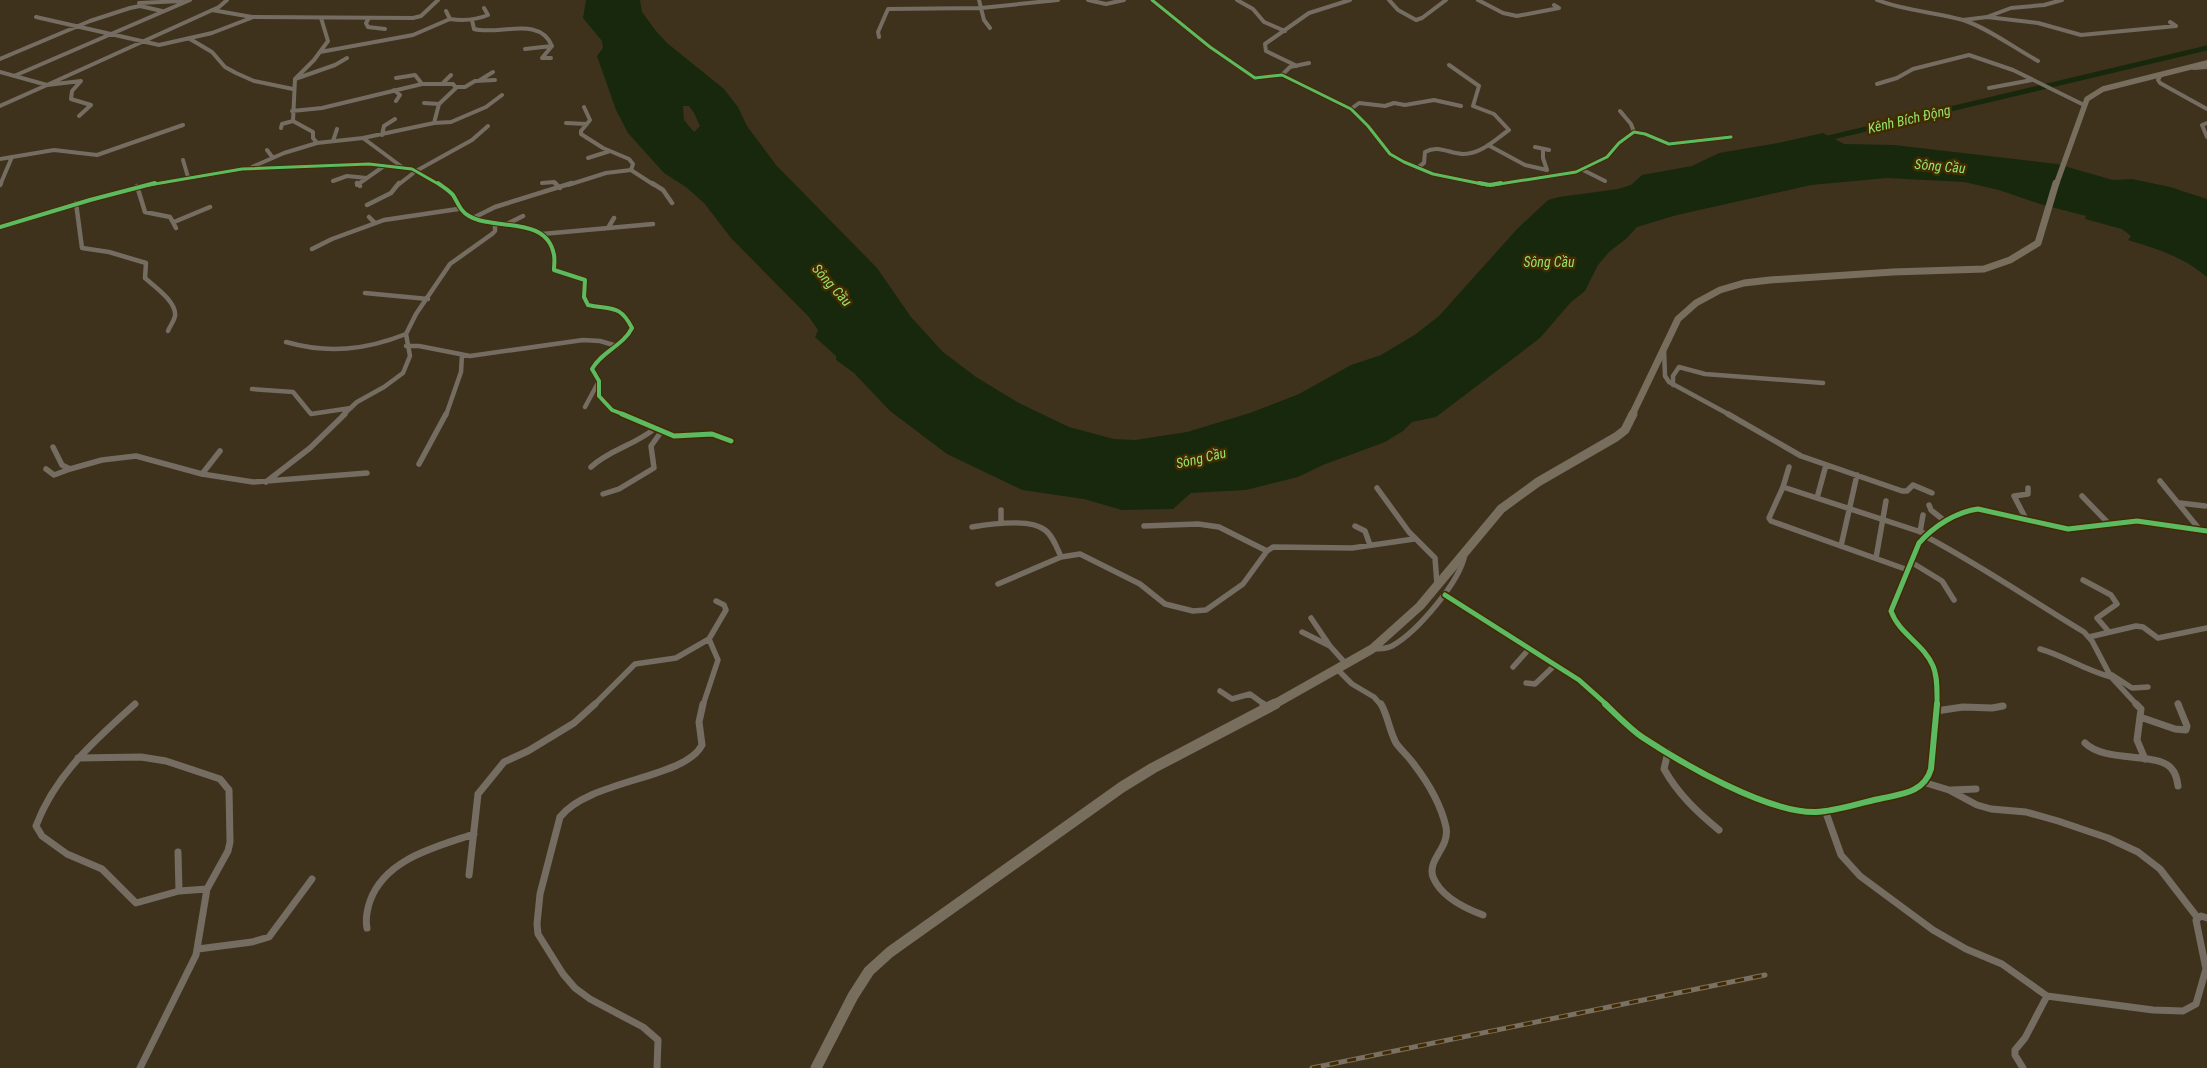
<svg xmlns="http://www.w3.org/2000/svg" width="2207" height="1068" font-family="'Roboto Condensed',sans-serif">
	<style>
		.water { fill: #18280c; fill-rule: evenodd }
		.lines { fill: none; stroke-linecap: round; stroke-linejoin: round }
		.canal { stroke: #18280c; stroke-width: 5 }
		.street-far3 { stroke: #756d62; stroke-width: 4 }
		.street-far2 { stroke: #756d62; stroke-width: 4.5 }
		.street-far1 { stroke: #756d62; stroke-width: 5.5 }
		.street { stroke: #756d62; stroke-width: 7 }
		.secondary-far3 { stroke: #786e5e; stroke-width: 5.5 }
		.secondary-far2 { stroke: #786e5e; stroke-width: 7 }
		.secondary-far1 { stroke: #786e5e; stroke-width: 9 }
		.secondary { stroke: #786e5e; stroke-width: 11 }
		.rail-casing { stroke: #7a7163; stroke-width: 5 }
		.rail { stroke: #432b01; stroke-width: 3; stroke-dasharray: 9; stroke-linecap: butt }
		.cycleway-far3-casing { stroke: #432b01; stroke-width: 5 }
		.cycleway-far2-casing { stroke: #432b01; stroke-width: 6 }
		.cycleway-far1-casing { stroke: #432b01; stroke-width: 8 }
		.cycleway-casing { stroke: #432b01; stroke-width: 9 }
		.cycleway-far3 { stroke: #5cba63; stroke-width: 3 }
		.cycleway-far2 { stroke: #5cba63; stroke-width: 4 }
		.cycleway-far1 { stroke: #5cba63; stroke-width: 5 }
		.cycleway { stroke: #5cba63; stroke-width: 6 }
		.labels { text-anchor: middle; stroke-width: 5; stroke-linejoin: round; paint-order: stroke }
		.far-water-label { font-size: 14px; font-style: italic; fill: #93e26d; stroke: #432b01 }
	</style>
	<rect width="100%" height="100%" fill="#3f321c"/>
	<path class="water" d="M586,0h54l2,12 14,19 11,12 57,46 14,18 9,19 29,39 101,103 34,49 32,35 33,25 43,26 50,24 45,12 21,1 52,-8 63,-19 49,-19 52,-29 30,-10 35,-21 23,-18 78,-87 31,-29 11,-3 59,-8 13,-4 11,-10 50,-9 27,-13 59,-10 45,-10 21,11 50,1 163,19 56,16 19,-1 38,8 37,12v78c-22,-19 -51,-29 -79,-37l3,-4 -9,-7 -37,-10 1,-3 -46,-12 -41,-14 -35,-8 -77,-4 -76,7 -134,30 -40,12 -10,11 -18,14 -11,13 -13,26 -14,11 -31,36 -104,79 -24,5 -9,9 -18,11 -62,23 -25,12 -52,13 -55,3 -18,16 -51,1 -38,-11 -62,-9 -75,-36 -57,-43 -36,-38 -18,-13v-4l-21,-19 3,-7 -9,-13 -78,-79 -27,-35 -18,-16 -22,-14 -36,-40 -12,-23 -19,-54 6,-8 -1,-7 -19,-23zM683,106h6l5,7 6,13 -6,6 -10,-12z"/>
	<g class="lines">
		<path class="canal" d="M1824,139l383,-91"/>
		<path class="street-far3" d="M979,0l5,20 6,8
			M1088,0l18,4 18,-4
			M1152,0l58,47 45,31 27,-3 69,34 17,17 22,28 14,8 29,12 54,11
			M1237,0l16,9 11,13 21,9
			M1389,0l9,10 18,10 6,-2 24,-18
			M1478,0l25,13 14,3 42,-8 -5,-3
			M1877,0c28,11 58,12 86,20 23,7 53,29 75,41
			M139,3l43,-2
			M212,10l40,7 161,1 8,-2 17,-16
			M36,17l123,28 53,-12 39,-15
			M1987,17l51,6 43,12 95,-9 -6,-4
			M369,18l-3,5 2,4 17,2
			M450,19c13,2 26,1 38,-4l-4,-7
			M472,20l2,9c25,7 65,-14 78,17l-10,12h9
			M1963,20l24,-3 24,-9 33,-3 18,-5
			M879,37l-1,-5 10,-23 93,-1 77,-8
			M190,39l22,13 13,15 11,6 18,8 39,8
			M525,49l27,-3
			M320,52l93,-17 37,-16 -4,-8
			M0,59l90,-38 40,-13 10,-2 22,5
			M1297,66l-31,-15 -1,-7 44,-31 41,-13
			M2194,68l13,-1
			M0,72l47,13 172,-78 8,-7
			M2161,74l-3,6 2,3 47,26
			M1282,75l8,-8 19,-4
			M14,76l176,-76
			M396,78l19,-3 7,9
			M295,79l40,-14 12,-7
			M480,80l13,-8
			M443,83l8,-8
			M1877,84l20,-6 16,-9 56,-14 44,15 71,35
			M456,87h9l10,-6 20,-1
			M1989,88l43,-8
			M394,90l6,5 -4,6
			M424,103l15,1
			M0,106l47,-21 34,-4 -9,10 -1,8 20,6 -12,11
			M584,107l6,13 -9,11v3l22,14 26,11 4,5 -2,6 23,15
			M1351,109l8,-6 26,3 9,-3 11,2 29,-5 27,6
			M292,111l30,-3 100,-24h31l3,4 -17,16 -5,19
			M1620,111l11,13 3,8
			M566,123l21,1
			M2207,123l-5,2 5,12
			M281,128l1,-4 11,-3
			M382,135l2,-9 11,-7
			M363,138l39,29
			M333,141l4,-12
			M317,143l-4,-5v-6l-20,-11 2,-42 19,-19 14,-19 -7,-23
			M1488,145l37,20 22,5
			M1535,147l14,3
			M1543,149v9l4,12
			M267,150l6,8
			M588,158l22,-7
			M0,159l54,-9 43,5 86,-30
			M183,160l5,17
			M252,167l32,-14 33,-10 46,-5 71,-15 17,-1 35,-15 16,-12
			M1417,168l7,-5 1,-11c14,-8 24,2 39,2 17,0 32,-15 45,-24l-15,-16 -21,-8 6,-20 -30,-21
			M1583,170l22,11
			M333,181l14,-5 20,2 17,-12
			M542,183l12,-1 3,3
			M0,185l12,-28
			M149,185l93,-16 127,-5 43,5 28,16
			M357,185l10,-7
			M398,185l18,-14 56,-31 16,-14
			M568,185l38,-12 25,-3
			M1493,185l83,-13 31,-15 12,-14 15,-11 11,2 24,10 62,-7"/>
		<path class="street-far2" d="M357,183l3,3
			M438,183c5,4 11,7 15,12 5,8 7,16 16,21 25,15 78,-1 85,39 1,5 0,10 0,15l31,10 -1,17 4,8c23,5 32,-1 44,23 -9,18 -30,23 -40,41l7,12v15l13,14 13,5
			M555,183l5,5
			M652,183l11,7 9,13
			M1479,183l11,2 11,-2
			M0,185l1,-2
			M137,186l8,26 25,5 6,11
			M76,203l6,45 27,4 37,11 -1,15c9,8 32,24 30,38 -1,5 -5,10 -7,15
			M367,205l24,-12 8,-10
			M369,217l6,6
			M473,218l22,-11 77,-24
			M174,222l36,-15
			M507,224l16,-8
			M0,227l90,-27 65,-17
			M608,228l6,-10
			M542,234l111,-10
			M312,249l20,-10 52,-19 74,-11
			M365,293l63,6
			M286,342c42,12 80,8 120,-8
			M406,346h13l51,10 113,-16 17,1 17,5
			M1664,349l1,27 4,6 61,33
			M1673,385v-9l6,-9 26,7 118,9
			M252,389l41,3 18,22 40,-6
			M585,407l14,-26
			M343,415l14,-13 27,-15 19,-14 7,-17 -4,-22 10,-20 34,-50 42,-30 3,-3v-6
			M446,415l15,-43 1,-17"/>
		<path class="street-far1" d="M622,414l52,22 38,-2 19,7
			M1728,414l73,42 101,35h5l6,-6 19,8
			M53,447l9,18 8,4 32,-9 34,-4 66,18 51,8 114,-9
			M419,464l27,-50
			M591,467c18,-17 44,-22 63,-38
			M1789,467l-6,20 -14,31 2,3 137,49
			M46,469l8,6 16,-6
			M202,474l18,-23
			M2160,481l40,49
			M266,482l44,-34 35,-34
			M1783,487l144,47
			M1377,488l32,44 26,26 2,26
			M603,494l16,-5 35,-21 -3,-22 10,-14
			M2082,496l27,28
			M1817,498l9,-33
			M2180,503l25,3
			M1929,505l2,5 15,12
			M1001,510v13
			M2026,519l-12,-23 14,-2v-6
			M1144,526l54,-2 21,3 48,24
			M1355,526l10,5 5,14
			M972,527c18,-3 58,-9 73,3 8,6 12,18 16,27
			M1920,532l3,-17
			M1925,536c55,29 106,64 159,96l8,9 19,36 26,28
			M1841,546l16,-71
			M1876,558l10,-57
			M1911,562l31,19 12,19
			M2083,580l28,15 6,9 -20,14 12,14
			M998,584l63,-27 19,-3 60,30 25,20 28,7 13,-1 37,-26 24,-33 6,-4 79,1 62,-9
			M1445,595l134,85 28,25
			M1311,618l19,28
			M1302,632l28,14 17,19
			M2089,637l47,-11 7,1 15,11 49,-10
			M1373,649c6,0 13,0 19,-3 25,-14 68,-64 73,-92
			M2040,649c25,7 46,22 71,28
			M1513,667l16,-18
			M1338,670l14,14 22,13 7,8
			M2112,675l20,13 16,-1
			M1526,683l9,1 20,-19
			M1220,691l12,8 18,-5 15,11
			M2178,703l1,2
			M594,705l41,-41 41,-6 33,-19 17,-29 -2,-5 -8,-4
			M703,705l15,-45 -9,-21
			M1937,705c0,-12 1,-27 -4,-39 -9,-22 -34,-32 -42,-55l28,-68c15,-17 37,-31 59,-34l90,20 69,-8 70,10"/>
		<path class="street" d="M135,704c-40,36 -80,71 -99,122l6,10 25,18 35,15 34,34 43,-12 28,-2
			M1263,704l6,4
			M1381,704c7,12 8,26 15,39 5,7 12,13 17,20 14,18 28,42 33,64 4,21 -19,32 -13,50 8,20 31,31 50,38
			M1605,704c12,11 24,24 37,33 41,27 125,76 174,75 20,-1 43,-9 63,-13 22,-5 45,-6 52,-30l6,-65
			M2136,704l5,5 -4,31 8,19
			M1936,711l27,-4 29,1 11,-2
			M2140,717l35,12 11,1 1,-4 -9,-22
			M2085,743c20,20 72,9 86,25 5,5 6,11 7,18
			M1668,752l-4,17c14,25 33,43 55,61
			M78,758l63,-1 25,4 54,18 9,11 1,52 -2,9 -21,38 -11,66 -56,113
			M1926,783l23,7 28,15 14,4 35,3 32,9 50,17 30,14 22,17 37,48
			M1951,790l25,-1
			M1825,810l16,45 19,21 73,54 33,19 36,15 45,32 106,14 30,1 13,-7 10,-35 -10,-49 5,-4 6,2
			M178,852l1,39
			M469,875l9,-81 26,-32 24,-11 46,-28 21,-19
			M367,928c-2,-10 0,-18 3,-27 15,-42 65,-54 104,-67
			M198,949l54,-7 17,-5 43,-58
			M657,1068l1,-28 -15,-13 -53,-28 -15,-11 -12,-14 -25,-40 -1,-10 3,-30 20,-77c30,-38 125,-38 142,-72l-3,-23 4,-18
			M2023,1068l-8,-13v-5l10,-12 22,-42"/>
		<path class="secondary-far3" d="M2056,185l31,-86 16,-10 104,-26"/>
		<path class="secondary-far2" d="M1632,415l46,-96 18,-16 24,-13 24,-7 26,-3 123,-8 91,-3 26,-9 28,-17 18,-60"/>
		<path class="secondary-far1" d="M1273,705l99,-56 48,-43 81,-97 37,-27 78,-45 9,-7 8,-16"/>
		<path class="secondary" d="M816,1068l37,-72 16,-25 21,-19 232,-165 31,-19 122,-64"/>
		<g class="rail-casing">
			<path id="rail" d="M1312,1068l453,-93"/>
		</g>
		<use href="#rail" class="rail"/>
		<g class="cycleway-far3-casing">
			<path id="cycleway-far3" d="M1152,0l58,47 45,31 27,-3 69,34 17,17 22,28 14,8 29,12 54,11
				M149,185l93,-16 127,-5 43,5 28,16
				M1493,185l83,-13 31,-15 12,-14 15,-11 11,2 24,10 62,-7"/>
		</g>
		<g class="cycleway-far2-casing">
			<path id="cycleway-far2" d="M438,183c5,4 11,7 15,12 5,8 7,16 16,21 25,15 78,-1 85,39 1,5 0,10 0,15l31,10 -1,17 4,8c23,5 32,-1 44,23 -9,18 -30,23 -40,41l7,12v15l13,14 13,5
				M1479,183l11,2 11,-2
				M0,227l90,-27 65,-17"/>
		</g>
		<g class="cycleway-far1-casing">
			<path id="cycleway-far1" d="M622,414l52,22 38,-2 19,7
				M1445,595l134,85 28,25
				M1937,705c0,-12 1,-27 -4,-39 -9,-22 -34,-32 -42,-55l28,-68c15,-17 37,-31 59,-34l90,20 69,-8 70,10"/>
		</g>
		<g class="cycleway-casing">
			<path id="cycleway" d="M1605,704c12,11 24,24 37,33 41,27 125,76 174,75 20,-1 43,-9 63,-13 22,-5 45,-6 52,-30l6,-65"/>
		</g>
		<use href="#cycleway-far3" class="cycleway-far3"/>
		<use href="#cycleway-far2" class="cycleway-far2"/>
		<use href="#cycleway-far1" class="cycleway-far1"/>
		<use href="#cycleway" class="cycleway"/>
	</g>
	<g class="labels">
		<g class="far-water-label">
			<text transform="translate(1909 119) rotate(-13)" y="5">Kênh Bích Động</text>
			<text transform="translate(1940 166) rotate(5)" y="5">Sông Cầu</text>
			<text x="1549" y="267">Sông Cầu</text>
			<text transform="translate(832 285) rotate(48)" y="5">Sông Cầu</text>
			<text transform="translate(1201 458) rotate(-13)" y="5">Sông Cầu</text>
		</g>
	</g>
</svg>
